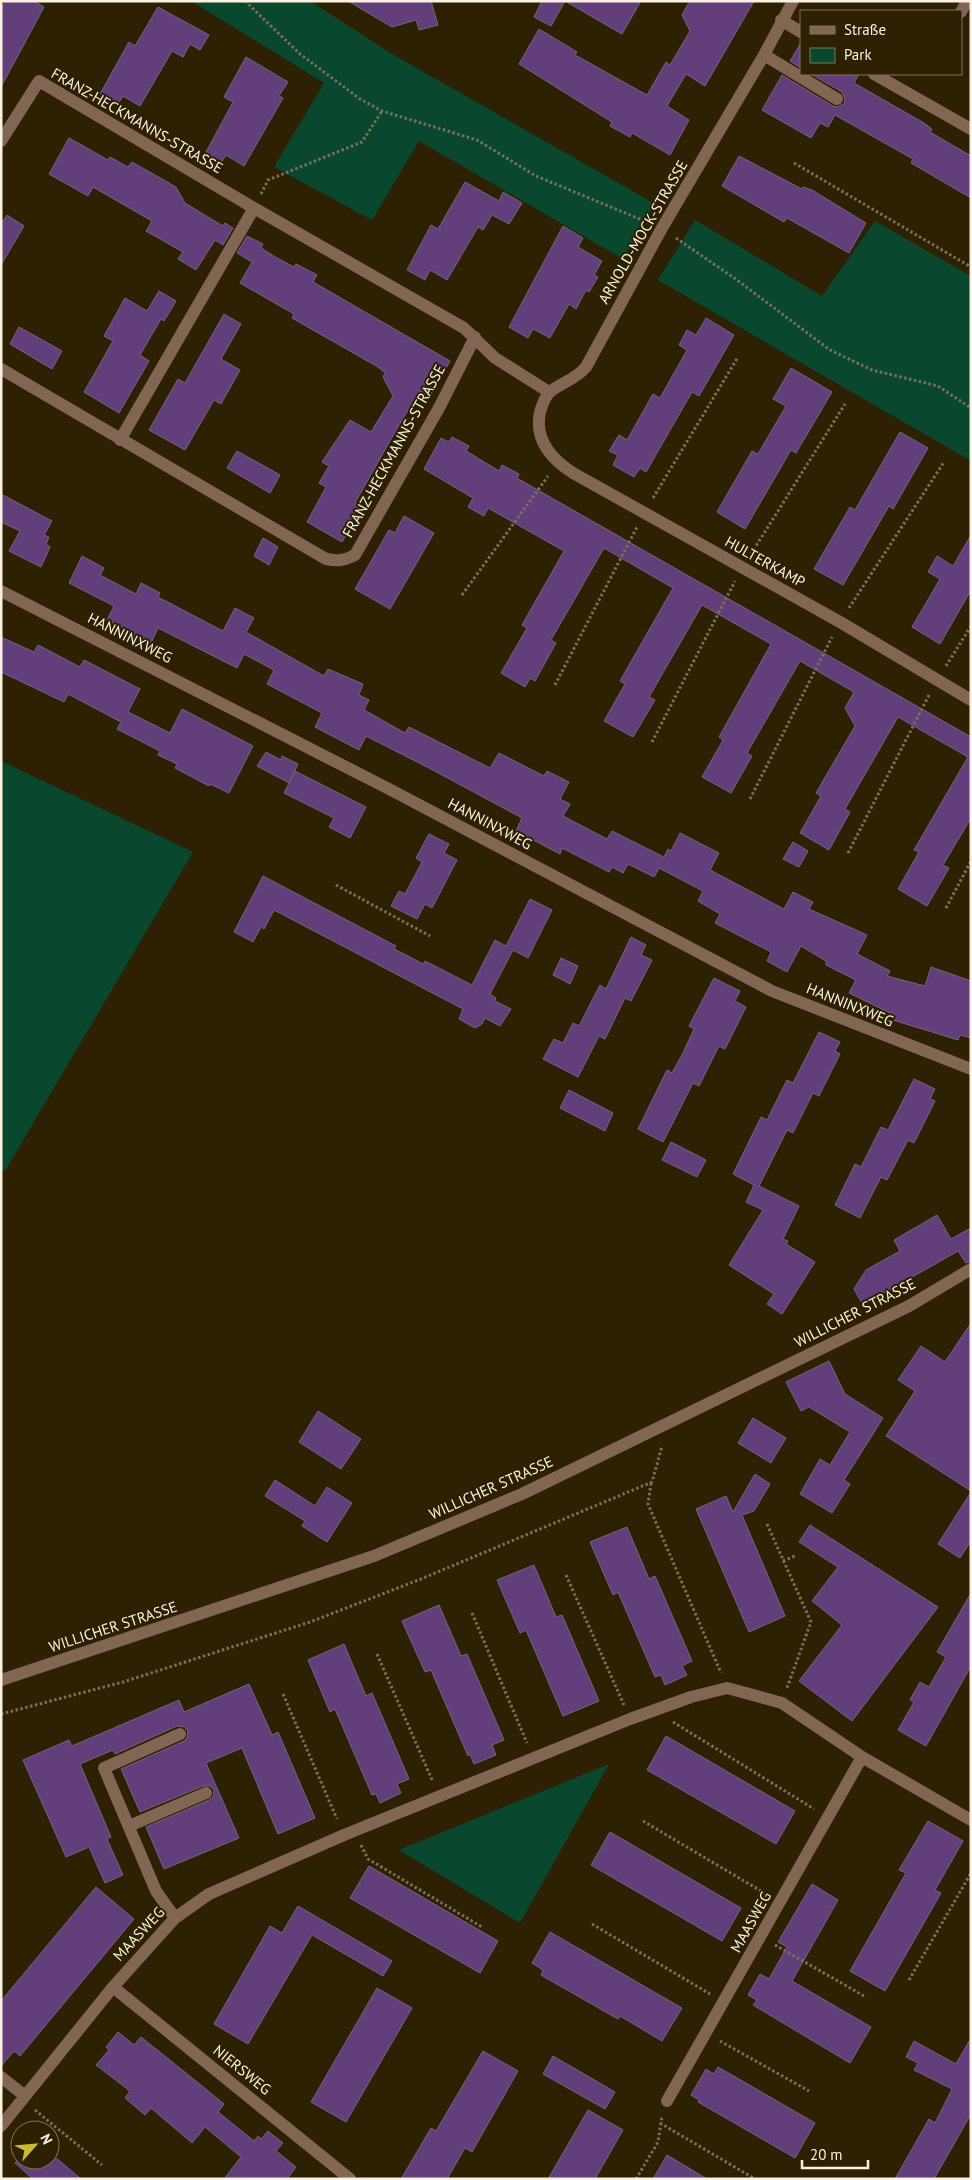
<svg xmlns="http://www.w3.org/2000/svg" width="972" height="2180" font-family="'PT Sans',sans-serif">
	<style>
		.green { fill: #09482e }
		.building { fill: #623e7a; stroke: #746480 }
		.lines { fill: none; stroke-linecap: round; stroke-linejoin: round }
		.path { stroke: #7b7058; stroke-width: 3; stroke-dasharray: 2.5 2.5; stroke-linecap: butt }
		.minor { stroke: #826553; stroke-width: 12 }
		.labels { text-anchor: middle; stroke-width: 4; stroke-linejoin: round; paint-order: stroke }
		.street-label { font-size: 15px; fill: #faf1e0; stroke: #2d2003 }
	</style>
	<rect width="100%" height="100%" fill="#2d2003"/>
	<path class="green" d="M191,1h119l82,53 263,150 -32,55 -204,-118 -47,79 -98,-53 50,-84z
		M695,220l127,76 53,-75 96,55v185l-313,-181z
		M1,761l192,91 -188,319 -4,-2z
		M609,1764l-89,159 -121,-73z"/>
	<path class="building" d="M6,1h28l10,6 -43,80v-78z
		M348,1h83l7,24 -19,5 -3,-10 -24,7z
		M542,1h23l-14,25 -17,-9z
		M565,1h76l-19,33z
		M690,1h64l-49,85 -19,-12 -19,32 22,14 -19,35 -38,-22 -2,4 -20,-11 2,-4 -93,-58 20,-35 38,23 -2,3 72,40 19,-33 4,3 20,-34 -8,-16z
		M158,7l51,28 -9,15 -10,-6 -7,13 -11,-6 -32,55 -17,-10 -5,8 -18,-10 29,-52 6,4z
		M801,43v25l-11,-7z
		M246,57l42,25 -9,14 4,2 -39,68 -18,-11 -5,8 -16,-9 28,-52 -9,-5z
		M811,74h48l-5,9 70,40 8,6 -2,3 41,24v42l-60,-35 2,-4 -78,-44 -7,12 -8,-4 -9,15 -49,-28 20,-35 51,31 4,1 7,-3 1,-5 -3,-7z
		M69,138l39,22 2,-3 18,10 4,-5 44,25 9,16 38,23 2,-3 8,5 -10,17 -8,-5 -19,30 -18,-11 5,-7 -37,-21 6,-10 -59,-34 -5,9 -39,-22z
		M739,156l63,33 1,-2 9,3 54,33 -17,30 -62,-35 -3,4 -62,-36z
		M465,182l34,19 4,-9 19,11 -13,21 -17,-9 -9,15 -5,-3 -31,53 -17,-10 -5,10 -18,-10 24,-45 7,4z
		M7,215l17,11 -23,39v-41z
		M563,226l20,12 -5,9 24,14 -8,14 4,2 -9,15 -3,-2 -10,19 -7,-5 -19,34 -17,-9 -5,9 -19,-11z
		M247,236l16,8 -2,4 16,10 17,9 2,-3 21,11 -4,7 137,79 -20,35 -10,-5 -21,34 -44,78 7,4 -20,35 -35,-20 19,-35 -7,-4 10,-17 -7,-4 28,-42 21,12 22,-36 -10,-19 2,-4 -7,-6 -86,-49 2,-4 -54,-31 12,-21 -15,-9z
		M159,291l17,10 -12,20 -3,-2 -21,36 9,6 -30,52 -35,-21 29,-51 -9,-5 21,-38 22,13z
		M224,314l17,10 -20,35 19,11 -19,34 -7,-4 -29,50 -36,-20 29,-51 7,4z
		M706,318l28,17 -35,61 -7,-4 -46,80 -6,-4 -6,9 -21,-12 5,-10 -9,-4 10,-16 8,5 26,-46 7,4 27,-48 -8,-5 8,-15 9,5z
		M19,327l43,24 -10,18 -42,-25z
		M791,368l41,24 -36,61 -5,-3 -46,79 -28,-17 35,-61 6,3 28,-48 -13,-7z
		M900,432l28,16 -35,61 -4,-3 -46,79 -29,-16 36,-62 5,3z
		M452,437l17,9 -3,5 33,20 3,-6 17,9 -2,4 33,19 421,240v81l-28,47 6,3 -22,38 -29,-17 21,-37 -5,-2 54,-93 -70,-40 -53,92 5,3 -21,38 -29,-17 21,-37 -5,-3 39,-67 -10,-18 9,-16 -54,-31 -53,92 5,3 -21,37 -29,-16 21,-37 -4,-3 52,-93 -69,-39 -53,92 6,3 -22,37 -29,-16 21,-37 -5,-3 53,-93 -69,-40 -53,92 5,3 -21,38 -5,-3 -5,9 -24,-14 26,-45 -5,-3 42,-74 -76,-43 -4,8 -16,-9 5,-9 -49,-29 17,-31 8,4z
		M237,451l43,24 -10,18 -43,-25z
		M1,494l51,27 -8,14 5,2 -3,7 4,3 -9,20 -32,-16 11,-20 -19,-9z
		M404,516l30,17 -44,76 -35,-20 34,-59 6,3z
		M971,535v55l-31,54 -28,-17 28,-48 -12,-7 9,-16 16,10z
		M263,538l15,9 -9,18 -15,-9z
		M82,556l22,12 -4,7 36,19 5,-11 19,10 -2,4 65,34 12,-23 19,10 -8,14 78,44 4,-7 35,15 -4,11 10,5 -5,10 41,23 4,-6 81,41 9,-15 45,23 3,-5 22,11 -9,17 10,5 -7,12 44,23 5,-8 52,26 4,-8 3,2 9,-18 39,20 -9,17 74,39 9,-17 20,10 -4,7 58,26 -10,19 33,17 -3,5 38,10 6,-19 40,14v57l-11,-3 -2,5 -65,-20 1,-5 -45,-22 7,-13 -30,-15v-4l-25,-15 -14,26 -20,-11 4,-9 -56,-29 5,-9 -22,-13 5,-10 -44,-23 -5,9 -26,-13 -5,9 -11,-6 -3,5 -47,-24 -2,6 -44,-23 6,-13 -93,-50 -63,-32 -7,14 -44,-23 7,-14 -55,-29 7,-14 -30,-16 -7,14 -79,-40 -7,15 -44,-23 7,-14 -45,-23z
		M1,637l33,15 4,-7 42,22 4,-7 56,29 -12,23 42,21 12,-24 71,37 -24,47 -19,-9 -1,2 -34,-18 2,-4 -19,-9 2,-4 -43,-22 4,-7 -53,-28 -4,8 -63,-30z
		M266,752l15,8 1,-4 16,8 -9,19 -32,-17z
		M295,771l71,36 -16,31 -21,-11 5,-9 -50,-25z
		M429,834l20,10 -5,9 13,7 -25,48 -7,-4 -8,15 -26,-13 8,-15 6,3 17,-32 -6,-4z
		M793,842l15,9 -9,16 -16,-8z
		M263,876l133,70 -2,3 14,7 15,8 2,-3 47,24 23,-45 11,6 24,-47 22,11 -24,48 -15,-8 -23,44 6,4 -1,3 16,8 -11,17 -15,-8 -3,6 -7,4 -16,-9 4,-10 -189,-99 -10,19 -3,-2 -8,15 -19,-10z
		M631,937l15,8 -5,10 11,5 -21,41 -6,-3 -20,41 -6,-3 -21,41 -35,-18 11,-20 9,4 10,-20 6,3 21,-41 6,4z
		M561,958l17,8 -8,18 -17,-9z
		M714,978l26,13 -5,10 11,6 -21,42 -6,-3 -20,40 -6,-3 -30,59 -25,-13 29,-59 5,3 11,-20 11,-24 -5,-3z
		M819,1032l21,10 -5,9 5,3 -21,42 -6,-3 -20,40 -6,-3 -28,56 40,20 -16,33 5,2 -2,3 29,18 -33,52 -15,-10 7,-10 -45,-29 34,-55 -17,-8 8,-17 -21,-11 28,-57 6,3 20,-40 6,3z
		M914,1079l21,10 -5,10 5,2 -21,42 -6,-3 -21,40 -6,-3 -21,41 -25,-13 20,-41 6,3 20,-40 7,3z
		M569,1090l44,23 -8,18 -45,-23z
		M671,1142l35,18 -9,17 -35,-17z
		M937,1215l14,24 20,-11v33l-5,2 -8,-12 -95,54 -9,-16 12,-19 34,-19 -6,-11z
		M971,1323v168l-85,-55 29,-45 -17,-11 23,-34 24,16z
		M829,1361l16,33 38,24 -39,62 6,4 -18,29 -32,-19 20,-35 10,6 20,-33 -41,-25 -8,4 -15,-29z
		M318,1411l43,28 -20,30 -42,-27z
		M753,1418l33,20 -15,25 -33,-20z
		M755,1474l15,10 -16,27 -12,4 43,101 -36,16 -53,-123 30,-13 7,16z
		M275,1480l40,26 12,-19 25,16 -25,39 -25,-16 3,-5 -40,-25z
		M971,1492v49l-11,17 -22,-14z
		M810,1525l128,82 -86,114 -53,-40 43,-56 -30,-24 26,-34 -39,-25z
		M627,1527l22,52 6,-3 37,85 -10,5 5,9 -22,10 -4,-10 -6,2 -37,-85 -5,3 -23,-53z
		M534,1565l22,52 6,-2 37,86 -36,15 -37,-86 -6,3 -23,-53z
		M971,1593v73l-45,80 -28,-16 16,-28 -4,-2 10,-18 9,5 17,-30 -9,-5z
		M439,1605l22,51 6,-2 37,86 -12,5 4,10 -22,9 -4,-10 -2,2 -37,-86 -6,2 -23,-51z
		M344,1644l22,52 6,-3 37,86 -12,5 4,9 -21,10 -4,-9 -4,1 -37,-86 -5,3 -22,-52z
		M249,1684l23,51 6,-3 37,86 -37,16 -36,-86 -36,15 33,75 -75,31 -18,-42 63,-27 4,-3 1,-7 -4,-4h-7l-63,26 -19,-43 63,-28 3,-3 1,-7 -4,-4 -7,-1 -62,28 -2,-4 -33,14 31,73 -4,2 16,36 -18,8 -16,-36 -23,10 -43,-97 46,-20 3,6 107,-46 5,12z
		M666,1736l129,75 -19,33 -129,-74z
		M928,1821l35,20 -28,49 6,3 -56,98 -35,-20 56,-98 -7,-3z
		M610,1832l131,76 -19,33 -131,-76z
		M369,1866l129,75 -18,32 -130,-75z
		M812,1884l26,16 -46,81 79,46 -21,36 -97,-58 4,-5 -9,-5 12,-21 9,5 18,-32 -9,-5z
		M96,1887l38,32 -114,137 -6,-5 -13,15v-65z
		M298,1906l94,55 -9,15 -71,-41 -64,109 -34,-20 56,-98 12,7z
		M550,1932l132,76 -20,33 -42,-25 -2,3 -77,-44 2,-5 -11,-7z
		M377,1988l35,20 -66,114 -35,-20z
		M118,2032l16,13 7,-8 55,44 28,23 -6,8 36,29 4,-5 3,3 7,-8 15,12 -7,8 20,16 -9,12h-63l17,-22 -36,-30 -13,16 -41,-35 -6,7 -20,-17 5,-7 -34,-26 13,-15 -3,-3z
		M971,2038v76l-37,65h-39l34,-60 6,4 17,-34 -38,-19 4,-7 -12,-6 8,-16 42,23z
		M483,2051l35,20 -46,81 -7,-4 -18,31h-46l30,-51 5,3z
		M553,2056l62,36 -10,17 -62,-35z
		M718,2067l97,56 -20,35 -97,-56 1,-2 -8,-5 15,-26 8,5z
		M588,2110l35,20 -28,49h-47z
		M50,2153l11,9 20,17h-48l-18,-16 5,-6v3h30z
		M667,2155l40,24h-54z"/>
	<g class="lines">
		<path class="path" d="M245,1l55,53 60,45 22,12 95,29 59,36 111,46
			M794,163l177,104
			M261,194l7,-14 94,-38 20,-31
			M676,238l61,42 93,70 42,20 66,16 33,22
			M653,498l85,-141
			M751,554l94,-150
			M462,595l86,-119
			M849,608l95,-146
			M946,666l25,-40
			M555,685l82,-158
			M652,742l83,-161
			M750,799l82,-162
			M848,853l81,-158
			M336,885l94,51
			M946,908l25,-47
			M651,1483l-3,21 73,169
			M767,1524l44,98 -24,66
			M783,1561l12,-5
			M566,1575l58,130
			M472,1613l55,130
			M377,1654l56,128
			M283,1694l54,125
			M1,1714l122,-32 187,-60 111,-43 231,-97 10,-36
			M673,1722l141,87
			M643,1821l123,73
			M361,1845l7,14 114,68
			M592,1924l118,70
			M775,1945l89,51
			M909,1980l62,-107
			M720,2041l89,50
			M35,2110l67,55
			M660,2123l95,56
			M636,2179l22,-37 4,-26"/>
		<path class="minor" d="M793,1l-29,54 -102,173 -76,139c-10,12 -23,15 -35,24 -6,5 -9,14 -11,21 -6,28 11,47 33,61l267,149 131,78
			M961,12l6,-11
			M781,20l20,12
			M764,55l73,44
			M874,74l97,55
			M1,141l38,-60 215,127 210,120 31,30 54,34
			M1,369l325,190c11,2 18,2 29,-4l84,-147 36,-71
			M120,440l134,-232
			M1,591l390,199 381,201 199,78
			M1,1680l373,-124 148,-62 387,-188 62,-37
			M129,1826l77,-33
			M175,1918l-19,-27 -52,-123 76,-34
			M113,1987l237,192
			M1,2077l24,19
			M667,2101l195,-344
			M1,2126l112,-139 62,-69 34,-24 135,-59 286,-116 61,-22 36,-9 55,15 80,54 109,63"/>
	</g>
	<g class="labels">
		<g class="street-label">
			<text transform="translate(137 121) rotate(30)" y="5">FRANZ-HECKMANNS-STRASSE</text>
			<text transform="translate(643 232) rotate(-60)" y="5">ARNOLD-MOCK-STRASSE</text>
			<text transform="translate(394 451) rotate(-61)" y="5">FRANZ-HECKMANNS-STRASSE</text>
			<text transform="translate(765 562) rotate(29)" y="5">HULTERKAMP</text>
			<text transform="translate(130 638) rotate(27)" y="5">HANNINXWEG</text>
			<text transform="translate(490 824) rotate(28)" y="5">HANNINXWEG</text>
			<text transform="translate(850 1005) rotate(22)" y="5">HANNINXWEG</text>
			<text transform="translate(855 1313) rotate(-27)" y="5">WILLICHER STRASSE</text>
			<text transform="translate(491 1488) rotate(-24)" y="5">WILLICHER STRASSE</text>
			<text transform="translate(113 1627) rotate(-18)" y="5">WILLICHER STRASSE</text>
			<text transform="translate(751 1922) rotate(-61)" y="5">MAASWEG</text>
			<text transform="translate(139 1934) rotate(-47)" y="5">MAASWEG</text>
			<text transform="translate(242 2070) rotate(39)" y="5">NIERSWEG</text>
		</g>
	</g>
	<rect width="972" height="2180" fill="none" stroke="#faf1e0" stroke-width="5"/>
	<rect x="800" y="10" width="162" height="65" fill="#2d2003" stroke="#7f745b"/>
	<rect x="810" y="26" width="25" height="8" fill="#826553" stroke="#7f745b"/>
	<text x="844" y="35" font-size="15" fill="#faf1e0">Straße</text>
	<rect x="810" y="48" width="25" height="15" fill="#09482e" stroke="#7f745b"/>
	<text x="844" y="60" font-size="15" fill="#faf1e0">Park</text>
	<g transform="translate(35 2145) rotate(63)"><circle r="24" fill="#2d2003" stroke="#7f745b"/>
	<path d="M0-4L9 19L0 12L-9 19Z" fill="#d0b836"/>
	<text y="-8" font-size="14" font-weight="bold" text-anchor="middle" fill="#faf1e0">N</text>
	</g>
	<path d="M802 2160v8h66v-8" fill="none" stroke="#faf1e0" stroke-width="2.5"/>
	<text x="810" y="2160" font-size="15" fill="#faf1e0" stroke="#2d2003" stroke-width="4" paint-order="stroke">20 m</text>
</svg>
